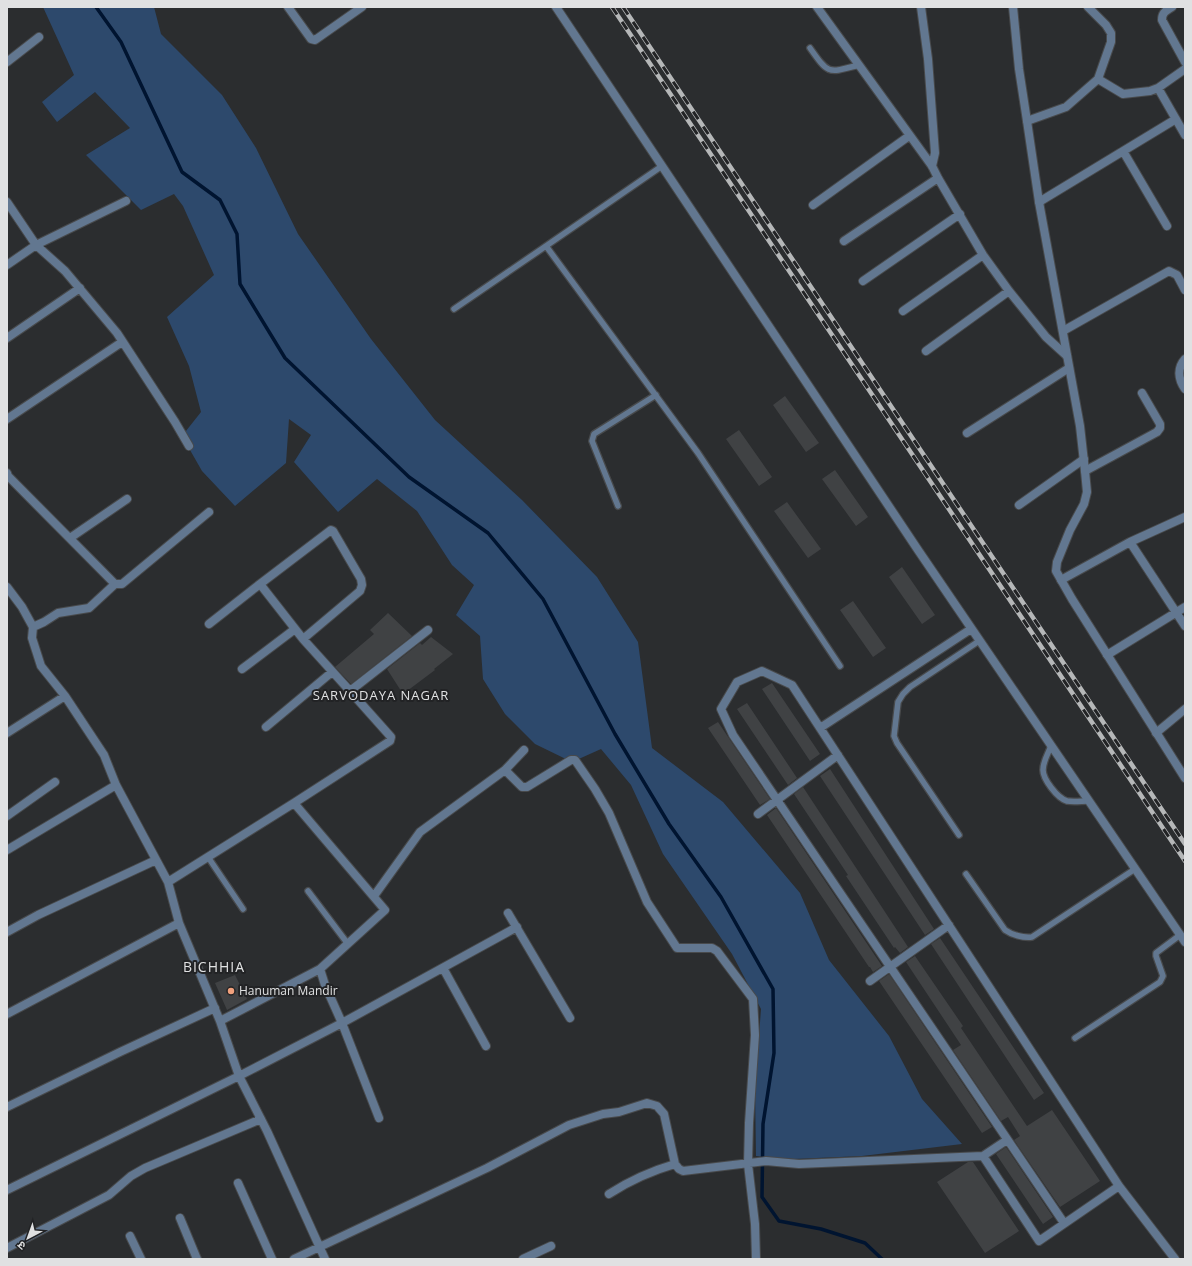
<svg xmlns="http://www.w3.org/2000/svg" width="1192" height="1266" font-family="'Open Sans','Noto Sans Devanagari',sans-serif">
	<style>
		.green { fill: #2d496c }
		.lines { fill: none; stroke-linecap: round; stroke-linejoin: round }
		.stream { stroke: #001430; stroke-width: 3.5 }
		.building { fill: #404244 }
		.service-casing { stroke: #484a4c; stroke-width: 8 }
		.minor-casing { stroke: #484a4c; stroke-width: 10 }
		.tertiary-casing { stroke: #484a4c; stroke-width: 10 }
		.service { stroke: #627790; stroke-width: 5.5 }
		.minor { stroke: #627790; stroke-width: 8 }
		.tertiary { stroke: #627790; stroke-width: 8 }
		.rail-casing { stroke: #b5b7b8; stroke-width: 4.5 }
		.rail { stroke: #222325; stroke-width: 3; stroke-dasharray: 9; stroke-linecap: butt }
		.poi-dot { fill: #f1a17d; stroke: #222325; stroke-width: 1.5 }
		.labels { text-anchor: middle; stroke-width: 4; stroke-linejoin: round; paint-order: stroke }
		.poi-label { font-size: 12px; fill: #e0e1e2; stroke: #222325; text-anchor: start }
		.neighbourhood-label { font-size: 13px; letter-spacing: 1px; fill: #e0e1e2; stroke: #222325 }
		.quarter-label { font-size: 14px; letter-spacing: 1px; fill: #e0e1e2; stroke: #222325 }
	</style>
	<rect width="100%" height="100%" fill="#2b2d2f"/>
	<path class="green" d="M43,7h111l7,27 61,61 34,53 42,86 73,105 64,81 87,80 75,77 41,65 14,106 71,54 77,91 29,67 60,76 33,63 40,45 -100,12 -68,3 -38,-3 -1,-67 6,-80 -29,-55 -69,-100 -32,-69 -30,-36 -29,13 -37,-18 -30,-30 -22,-35 -3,-43 -24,-21 18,-30 -22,-20 -35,-54 -40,-32 -39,33 -44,-50 17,-27 -22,-16 -3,44 -51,43 -33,-35 -20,-35 19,-24 -12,-46 -22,-49 47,-42 -31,-69 -9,-12 -33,16 -55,-55 44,-27 -35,-36 -38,30 -15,-20 32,-27z"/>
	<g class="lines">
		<path class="stream" d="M96,7l25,35 61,130 38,28 17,34 3,50 45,74 124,119 79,56 55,66 72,135 54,90 52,73 52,92 1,64 -11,71 -1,73 17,24 42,8 44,14 17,16"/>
	</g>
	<path class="building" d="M785,396l34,47 -13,9 -33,-47z
		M739,430l33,47 -13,9 -33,-47z
		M835,470l33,47 -12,9 -34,-47z
		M787,502l34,47 -13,9 -34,-47z
		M902,567l33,48 -13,9 -33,-47z
		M853,601l33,47 -13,9 -33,-47z
		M388,613l24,23 -61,48 -16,-17 39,-33 -4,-4z
		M431,637l22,17 -19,15 1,1 -32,24 -16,-25 33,-26 2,2z
		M772,683l48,71 -10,7 -48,-72z
		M747,703l50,75 -9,7 -51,-76z
		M718,722l52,77 -10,6 -52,-77z
		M830,769l104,160 -9,6 -105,-159z
		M803,787l105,160 -8,6 -5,-6 -1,1 -48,-72 2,-1 -54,-81z
		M776,808l106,158 -9,6 -3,-5h-1l-102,-152z
		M940,938l104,155 -10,7 -103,-156z
		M915,956l48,70 -2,2 66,98 25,-16 48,71 -40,26 -46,-67 6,-4 -12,-19 -7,4 -48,-71 8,-5 -55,-83z
		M889,974l103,153 -10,6 -103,-152z
		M235,975l12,24 -20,11 -12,-27z
		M1006,1147l47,70 -10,7 -47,-70z
		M968,1162h5l46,69 -34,22 -48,-71z"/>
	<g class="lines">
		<g class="service-casing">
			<path id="service" d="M810,48c19,27 18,25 49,17
				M546,246l152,207 142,213
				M454,309l92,-63 116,-80
				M618,506l-26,-65 2,-7 62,-39
				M1051,746c-3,8 -8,15 -8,24 0,9 14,28 24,31 6,1 15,0 21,0
				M959,835l-62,-92 -3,-7 4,-34 5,-8 7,-7 69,-46
				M208,857l35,52
				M966,874l39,56c7,5 18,8 27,7l103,-68
				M308,891l40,53
				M1075,1038l85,-56 3,-6 -7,-20v-3l24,-18"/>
		</g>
		<g class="minor-casing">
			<path id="minor" d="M288,7l23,32 4,1 47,-33
				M556,7l362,543 267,392
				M817,7l115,159 6,12 45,77 26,36 37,46 21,19
				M921,7l7,52 7,94 -3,13
				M1172,7c-6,4 -10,5 -10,13l23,42
				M7,62l32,-25
				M1098,79l25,15 27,-3 8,-3 27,-19
				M1158,88l27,47
				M1027,121l39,-14 32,-28 13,-37v-9l-5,-8 -18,-18
				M1123,151l44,75
				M7,202l29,43 29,26 52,62 58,89 14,24
				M1039,202l137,-83
				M813,205l96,-69
				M844,241l94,-63
				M7,265l29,-20 90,-44
				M863,281l97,-67
				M903,311l80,-56
				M1063,331l106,-60 8,4 8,15
				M7,338l73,-50
				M926,351l83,-60
				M1185,359c-8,9 -7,20 0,30
				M7,419l115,-77
				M967,433l102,-65
				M1085,471l72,-39 3,-4v-4l-18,-31
				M7,473l1,3 107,108 -26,24 -31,5 -14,9 -11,5
				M1019,505l65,-46
				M70,538l57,-39
				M1130,542l55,84
				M1061,580l69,-38 55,-25
				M115,584h7l87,-72
				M260,584l71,-54 2,1 28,48 1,6 -2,6 -57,48
				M7,587l15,20 11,20 -1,11 9,28 24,30 39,59 12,30 52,97 11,41 41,98 19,55 28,55 58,128
				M209,624l51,-40 43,55 47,52
				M1107,655l78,-48
				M242,669l53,-40
				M266,727l66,-55
				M820,728l151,-99
				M7,733l58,-37
				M1156,733l29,-24
				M505,770l17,17h5l44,-27h4l20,29 14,24 38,89 30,46h35l5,3 36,48 2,36 -6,88 -1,41 7,60 1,35
				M294,803l91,107 -65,59 5,16 17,38 37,95
				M758,814l80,-59
				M7,816l48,-34
				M7,850l109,-65
				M168,882l126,-79 96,-62 1,-4 -41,-46 78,-61
				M374,896l46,-64 85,-62 19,-20
				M508,913l62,105
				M7,932l31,-17 118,-55
				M443,968l43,78
				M870,981l79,-56
				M7,1014l172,-91
				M220,1021l100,-52
				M7,1107l113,-55 95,-44
				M983,1156l24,-16
				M238,1183l34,76
				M7,1190l232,-114 103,-53 175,-96
				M609,1194c20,-13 42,-23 66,-30
				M180,1218l17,41
				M1064,1223l-331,-488 -12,-26 16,-27 25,-11 30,14 327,501
				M130,1236l11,23
				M7,1248l102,-53 22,-19 14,-8 116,-49
				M294,1259l193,-91 82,-43 34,-11 16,-2 28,-9 10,3 7,8 11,50 4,5 4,2 83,-10 33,3 184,-8 56,85 80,-55 56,73
				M523,1259l28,-13"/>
		</g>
		<g class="tertiary-casing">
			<path id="tertiary" d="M1013,7l6,62 8,52 12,81 41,224 5,45 2,21 -3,12 -14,26 -13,32 -1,9 16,28 113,179"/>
		</g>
		<use href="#service" class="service"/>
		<use href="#minor" class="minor"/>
		<use href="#tertiary" class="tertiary"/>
		<g class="rail-casing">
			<path id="rail" d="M612,7l573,854
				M623,7l562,837"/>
		</g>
		<use href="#rail" class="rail"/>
	</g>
	<circle class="poi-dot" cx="231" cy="991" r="4"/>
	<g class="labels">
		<g class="poi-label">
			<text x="239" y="995">Hanuman Mandir</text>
		</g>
		<g class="neighbourhood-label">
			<text x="381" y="700">SARVODAYA NAGAR</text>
		</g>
		<g class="quarter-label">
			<text x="214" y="972">BICHHIA</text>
		</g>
	</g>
	<rect width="1192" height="1266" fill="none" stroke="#e0e1e2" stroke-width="16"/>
	<g transform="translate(28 1238) rotate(221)" stroke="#222325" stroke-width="3" paint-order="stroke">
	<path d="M0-3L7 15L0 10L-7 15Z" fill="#e0e1e2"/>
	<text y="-6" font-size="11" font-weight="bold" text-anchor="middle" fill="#e0e1e2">उ</text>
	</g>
</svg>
